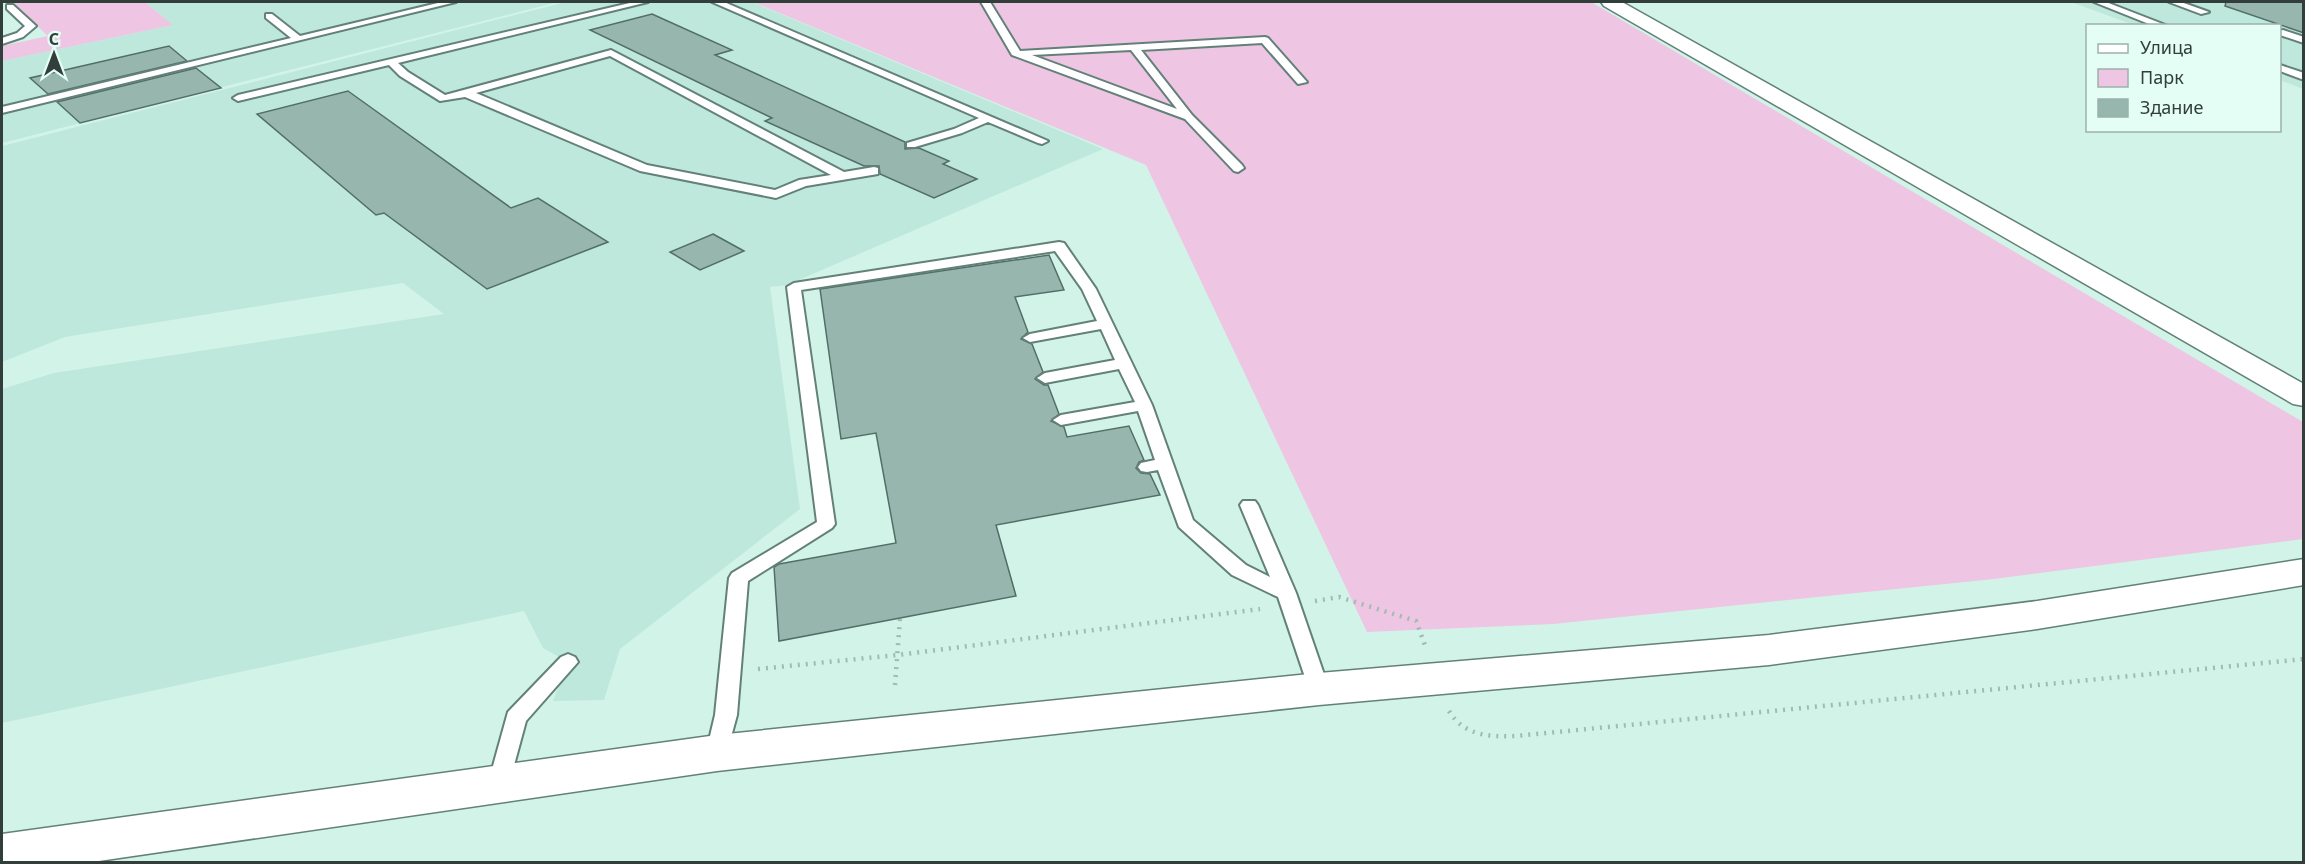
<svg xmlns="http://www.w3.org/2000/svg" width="2305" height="864" font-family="'Noto Sans',sans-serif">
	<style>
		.built { fill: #bee8db }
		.green { fill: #eec5e2 }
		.building { fill: #97b6ad; stroke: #526f67; stroke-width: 1.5 }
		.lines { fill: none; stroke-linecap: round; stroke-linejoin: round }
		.lane-casing { stroke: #638178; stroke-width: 4 }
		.secondary-casing { stroke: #638178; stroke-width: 3 }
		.path { stroke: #a0bbb2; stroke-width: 4.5; stroke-dasharray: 2 6; stroke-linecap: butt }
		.lane { fill: #fff; fill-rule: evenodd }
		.secondary { fill: #fff; fill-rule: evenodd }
	</style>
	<rect width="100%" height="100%" fill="#d2f3e8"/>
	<path class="built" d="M145,2h413l-556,141v-82l171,-36z
		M566,2h186l351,147 -316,136 -17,2 30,222 -180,140 -16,51 -51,1 15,-39 -25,-14 -19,-37 -522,112v-334l52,-16 390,-59 -41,-31 -338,54 -63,25v-216z
		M2071,2h232v87l-23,-9v-54l-146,-1z"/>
	<path class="green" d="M12,2h133l28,23 -171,36v-15l46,-10z
		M753,2h838l712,420v117l-309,40 -441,45 -186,8 -221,-467z"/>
	<path class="building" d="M2226,2h78v31l-79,-27z
		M652,14l80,36 -17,5 190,87v7l14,-1 30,13 -6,3 34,15 -43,19 -54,-24 -1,-8h-15l-99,-45 7,-3 -182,-88z
		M169,46l18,15 -139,33 -18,-16z
		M196,68l25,20 -141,35 -23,-21z
		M348,91l163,117 27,-10 70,44 -121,47 -103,-76 -8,2 -119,-101z
		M713,234l31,17 -44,19 -30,-18z
		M1049,255l15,35 -49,7 13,35 -7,7 11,5 11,28 -8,7 9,6h4l11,29 -8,7 13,6 3,10 62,-11 15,34 -5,2 -3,6 5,5 9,1 10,21 -164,30 20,71 -237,45 -5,-74 5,-3 117,-21 -20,-110 -35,6 -21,-150z"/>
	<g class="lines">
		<g class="lane-casing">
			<path id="lane" d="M442,2h14l-454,111v-6l289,-69 -25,-20v-4h6l28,22z
				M634,2h14l-250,61 10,9 37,23 166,-45 233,122 30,-5 4,1v6l-72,12 -30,12 -136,-27 -175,-74 -25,4 -40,-25 -11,-11 -151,36 -5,-3 5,-3zM610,56l221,119 -32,5 -24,10 -128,-25 -171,-72z
				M712,2h12l324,139 -6,3 -4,-1 -50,-21 -26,11 -47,14h-8v-4l47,-14 25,-11z
				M981,2h9l30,49 245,-14 3,1 39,44 -9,2 -36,-41 -121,7 51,65 50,50 2,3 -6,4 -4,-1 -49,-52 -173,-64zM1131,50l46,59 -145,-54z
				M2094,2h12l62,24h-14z
				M2169,2h12l28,10 -8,2z
				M7,5h6l23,21 -13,11 -21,7v-6l15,-5 8,-7 -18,-17z
				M2283,30l21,7v6l-24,-8v-4z
				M2280,65l24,8v7l-24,-9z
				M1059,242l5,1 32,46 56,116 41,115 53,45 24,12 -30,-72 3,-4h12l3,4 38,88 33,96 -3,6 -7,2 -7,-2 -3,-6 -31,-92 -46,-22 -53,-48 -21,-57 -11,2 -6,-1 -3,-4 3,-4 14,-3 -17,-49 -77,14 -8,-5 8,-5 74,-13 -16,-33 -74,14 -8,-5 8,-5 70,-13 -14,-31 -71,13 -7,-4 7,-4 67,-13 -15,-32 -27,-38 -254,39 34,234 -3,4 -84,53 -11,134 -12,44 -8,3 -8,-3 -3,-6 9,-38 14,-137 3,-5 85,-51 -30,-235 7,-4z
				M568,654l7,3 3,5 -52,59 -19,70 -8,2 -8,-2 -3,-7 20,-72 53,-55z"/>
		</g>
		<g class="secondary-casing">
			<path id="secondary" d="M1601,2h21l682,382v22l-11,-2 -689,-398z
				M2304,559v26l-267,44 -268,36 -450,40 -602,66 -625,91h-90v-28l715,-99 602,-62 450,-38 268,-34z"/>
		</g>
		<path class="path" d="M1315,601l24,-4 77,24 10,27
			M758,669l139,-14 363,-46
			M895,685l5,-67
			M1449,711c15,25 40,26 67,25l788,-77"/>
		<use href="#lane" class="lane"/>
		<use href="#secondary" class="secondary"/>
	</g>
	<rect width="2305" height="864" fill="none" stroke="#313e3a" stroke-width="6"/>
	<rect x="2086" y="24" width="195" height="108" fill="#e4fef6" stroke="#9cb1ab" stroke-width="1.5"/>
	<rect x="2098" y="44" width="30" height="9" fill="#ffffff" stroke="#9cb1ab" stroke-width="1.5"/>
	<text x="2140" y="54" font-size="18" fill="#313e3a">Улица</text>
	<rect x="2098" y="69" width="30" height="18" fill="#eec5e2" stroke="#9cb1ab" stroke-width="1.5"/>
	<text x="2140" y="84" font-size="18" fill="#313e3a">Парк</text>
	<rect x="2098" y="99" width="30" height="18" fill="#97b6ad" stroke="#9cb1ab" stroke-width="1.5"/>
	<text x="2140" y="114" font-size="18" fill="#313e3a">Здание</text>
	<g transform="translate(54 54)" stroke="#e4fef6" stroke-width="4.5" paint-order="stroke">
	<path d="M0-4.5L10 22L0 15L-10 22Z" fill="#313e3a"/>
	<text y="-9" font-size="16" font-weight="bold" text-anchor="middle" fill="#313e3a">С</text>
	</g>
</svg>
